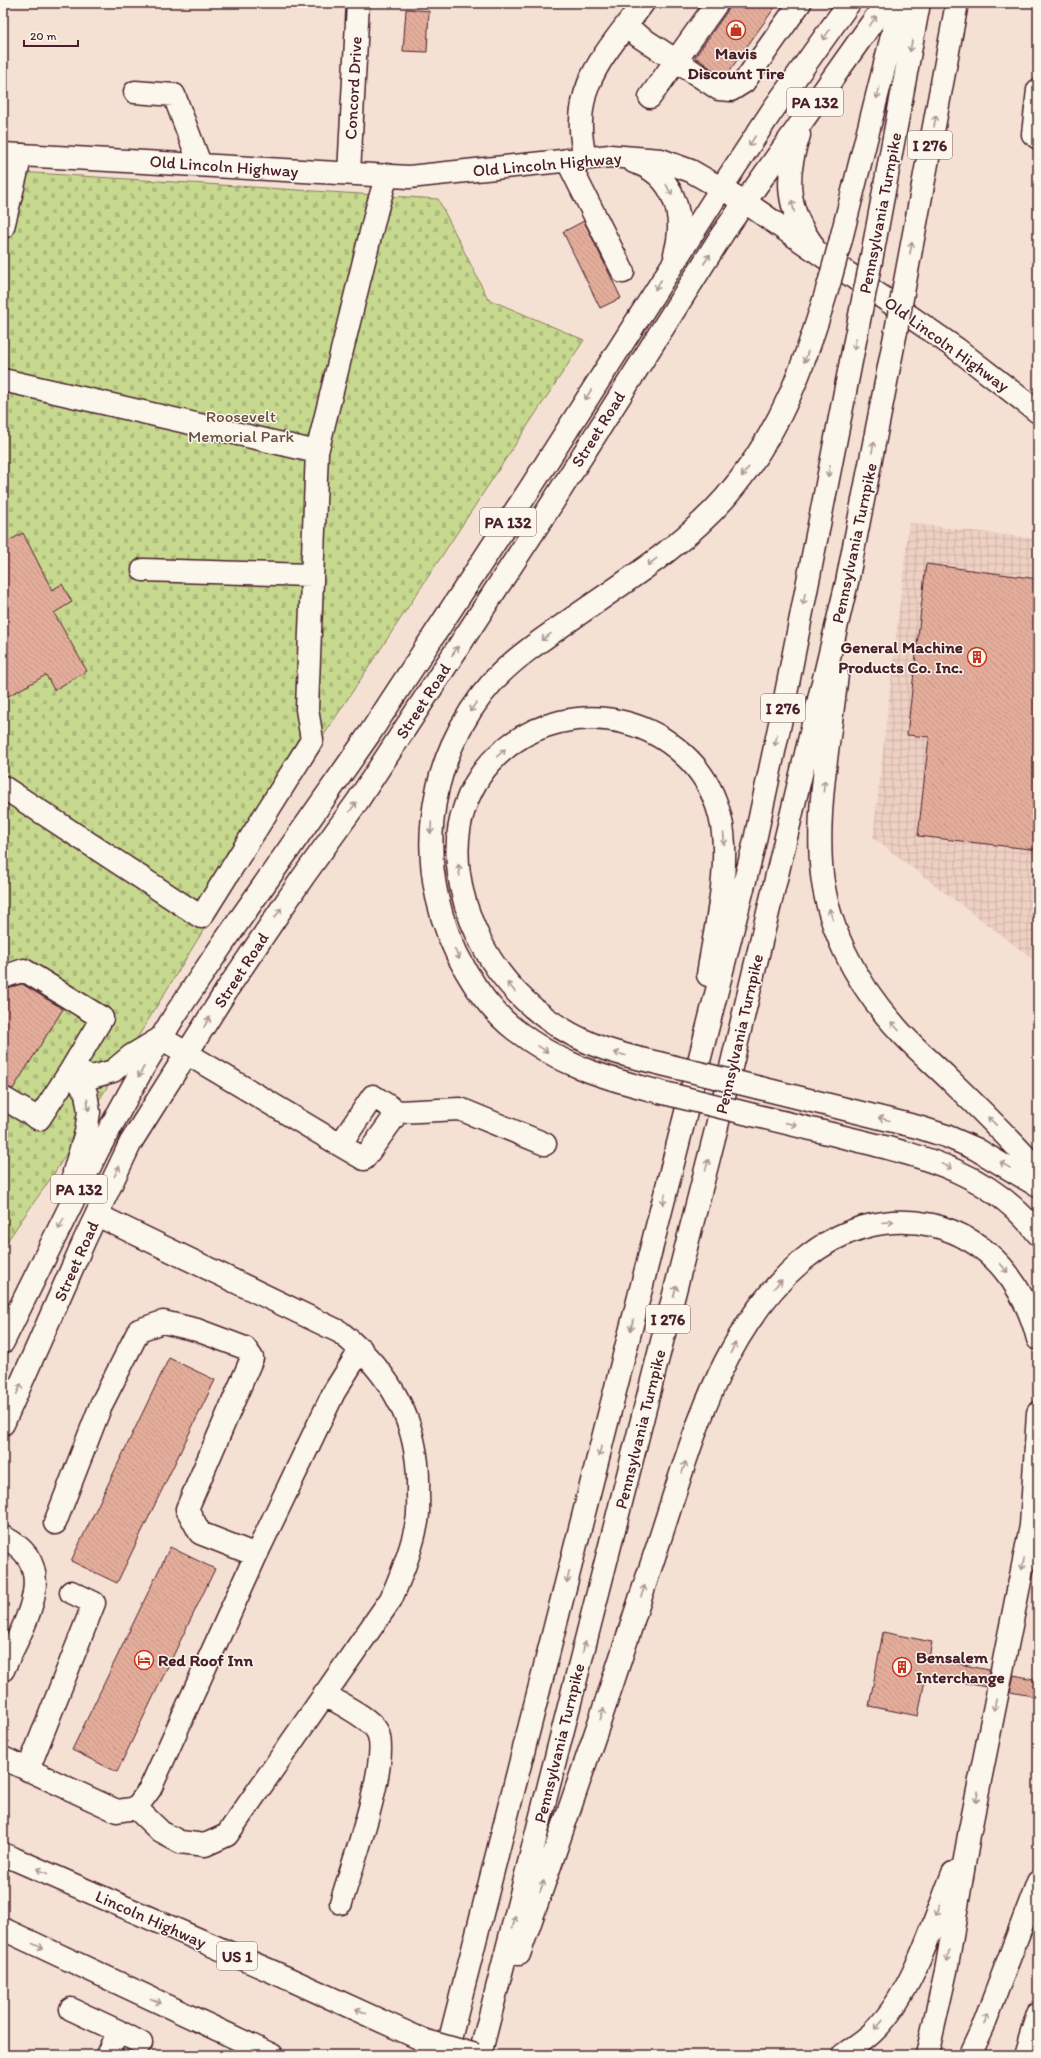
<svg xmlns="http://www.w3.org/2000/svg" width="1041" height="2058" font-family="Itim,sans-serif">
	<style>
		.industrial { fill: url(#industrial-grid) }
		.cemetery { fill: url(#cemetery-stones); stroke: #887c5c }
		.building { fill: url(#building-back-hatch); stroke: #4a1f2b }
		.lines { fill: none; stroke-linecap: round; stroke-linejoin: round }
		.minor-casing { stroke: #4a1f2b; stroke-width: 25 }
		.major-casing { stroke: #4a1f2b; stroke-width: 25 }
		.highway-casing { stroke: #4a1f2b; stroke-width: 25 }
		.minor { stroke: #fbf7ec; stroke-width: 22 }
		.major { stroke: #fbf7ec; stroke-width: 22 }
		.highway { stroke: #fbf7ec; stroke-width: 22 }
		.highway-bridge-casing { stroke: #4a1f2b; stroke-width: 25; stroke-linecap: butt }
		.highway-bridge { stroke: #fbf7ec; stroke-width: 22 }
		.oneway { stroke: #ab9695 }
		.labels { text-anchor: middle; stroke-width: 3; stroke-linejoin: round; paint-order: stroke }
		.shield { fill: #fbf7ec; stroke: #7f6065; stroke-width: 1 }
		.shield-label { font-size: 16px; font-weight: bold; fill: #4a1f2b }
		.poi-label { font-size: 17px; font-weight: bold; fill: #4a1f2b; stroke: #fbf7ec; text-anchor: start }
		.street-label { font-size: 17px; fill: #4a1f2b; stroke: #fbf7ec }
		.park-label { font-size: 17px; fill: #694e44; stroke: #fbf7ec }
	</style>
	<defs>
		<pattern id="industrial-grid" width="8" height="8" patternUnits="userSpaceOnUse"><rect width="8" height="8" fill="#efd1c3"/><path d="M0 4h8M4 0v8" fill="none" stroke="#ceb3a8"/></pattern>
		<pattern id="cemetery-stones" width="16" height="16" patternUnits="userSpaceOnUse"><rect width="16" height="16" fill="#c7d98e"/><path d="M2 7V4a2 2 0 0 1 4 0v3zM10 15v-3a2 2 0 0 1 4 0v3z" fill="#acba7b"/></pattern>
		<pattern id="building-back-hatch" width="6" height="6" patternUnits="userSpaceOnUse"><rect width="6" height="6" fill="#e4ad9b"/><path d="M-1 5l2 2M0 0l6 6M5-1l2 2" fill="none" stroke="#c59486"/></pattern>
	</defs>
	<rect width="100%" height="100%" fill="#f4e1d4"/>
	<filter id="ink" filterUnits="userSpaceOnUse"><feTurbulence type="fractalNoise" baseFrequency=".025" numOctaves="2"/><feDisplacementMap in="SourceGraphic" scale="8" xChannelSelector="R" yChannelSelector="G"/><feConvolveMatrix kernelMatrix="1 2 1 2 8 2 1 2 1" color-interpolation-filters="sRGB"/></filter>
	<g filter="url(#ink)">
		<path class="industrial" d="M909,523l129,16v424l-165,-125z"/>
		<path class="cemetery" d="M3,171l435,28 50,100 96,41 -272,413 -257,419 -52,75z"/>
		<path class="building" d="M733,3h45l-53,74h-2l-28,-20z
			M406,9l23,2 -2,41 -24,-1z
			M584,221l37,77 -21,10 -37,-76z
			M23,533l29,57 10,-6 10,18 -18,11 33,58 -33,19 -8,-15 -43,24v-155z
			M926,564l112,15v271l-120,-14 11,-99 -22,-2z
			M22,984l41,25 -50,80 -10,-3v-97z
			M169,1358l46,22 -98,203 -46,-22z
			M170,1547l45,22 -98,203 -45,-22z
			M883,1632l49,10 -3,16 60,12 -3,17 -60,-12 -8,41 -49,-10z
			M1014,1675l24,5v17l-28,-5z"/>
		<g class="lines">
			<g class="minor-casing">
				<path id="minor" d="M625,27l94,62 12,1 13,-8 56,-79
					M1038,90l-5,44 5,4
					M135,92l39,3 26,69
					M650,97l67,-94
					M585,157c-17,-69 20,-102 58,-154
					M567,160l56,112
					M349,173l9,-170
					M3,227l18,-72
					M3,380l314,72
					M143,570l169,5
					M3,787l198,130 111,-177 -5,-31 10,-257 60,-244 10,-33
					M3,977l21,-7 78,48 -31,52 -32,49 -36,-21
					M71,1070l21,7 21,-6 18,-15 30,-18 179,107 24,14 34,-47 -25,-16 -33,49
					M71,1070l15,23 3,19 -3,20 -12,40v27
					M398,1112l62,-3 85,35
					M97,1215l243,117c52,42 80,92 78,159 0,10 1,21 -1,31 -5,27 -15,52 -26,77l-164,236 -22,10 -25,-3 -19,-10 -25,-24
					M55,1523l46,-118 38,-75 24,-8 34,8 48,18 7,10 -65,151 13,24 56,22
					M3,1537c61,29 19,90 0,133
					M324,1694c14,9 45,23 53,37 15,27 -27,140 -36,172
					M3,1758l114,53 19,-3 14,-19 106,-234 78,-163 27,-43
					M28,1770l66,-167 -23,-11
					M71,2009l47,22
					M107,2055l11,-24 23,12"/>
			</g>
			<g class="major-casing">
				<path id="major" d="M799,135c-14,41 -13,74 13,109
					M3,154l406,23 201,-21 51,4 30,11 54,31 212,147 81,63
					M634,162c40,12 52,54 41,92
					M3,1342l95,-192 45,-82 32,-53 47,-70 148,-212 161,-246 191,-300 50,-76 77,-108
					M3,1424l82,-185 46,-97 97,-154 75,-111 54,-75 196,-300 170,-269 163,-230"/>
			</g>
			<g class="highway-casing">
				<path id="highway" d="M841,239l53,-211 9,-25
					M871,261l48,-258
					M904,287l53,-284
					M837,674c-7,63 -20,127 -16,190 4,60 34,118 74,162 17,20 38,37 56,55 30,29 59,58 87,89
					M658,1063c-22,-5 -45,-10 -66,-19 -50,-21 -91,-59 -114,-108 -19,-39 -28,-88 -13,-130 32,-91 149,-116 218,-52 18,16 31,38 37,62 12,47 -5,111 -12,159
					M760,1088l158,39 28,9 30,13 62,37
					M652,1090c-54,-14 -93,-26 -138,-61 -19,-15 -36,-37 -48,-58 -55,-94 -44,-211 29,-292 20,-21 45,-38 68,-54 55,-39 117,-76 162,-127 58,-68 80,-134 105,-218
					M753,1115c35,8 69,17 103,25 70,17 136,34 182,94
					M3,1854l284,124 136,62
					M3,1929l269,126
					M519,1954c23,-65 46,-131 68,-196 25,-71 47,-142 71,-213 33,-100 61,-214 145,-285 37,-31 82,-45 129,-35 58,14 92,59 106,114
					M446,2055l308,-1210 28,-131 80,-409
					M480,2055l236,-925 131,-548 49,-251
					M843,2055c11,-8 24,-16 33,-26 37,-37 58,-108 77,-156
					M927,2055l19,-84 23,-136 62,-309 7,-113
					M970,2055l13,-28 55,-145
					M1025,2055l13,-42"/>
			</g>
			<use href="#minor" class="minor"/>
			<use href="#major" class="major"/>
			<use href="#highway" class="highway"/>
			<g class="highway-bridge-casing">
				<path id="highway-bridge" d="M830,280l11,-41
					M862,305l9,-44
					M896,331l8,-44
					M658,1063l102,25
					M652,1090l101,25
					M423,2040l53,15"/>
			</g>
			<use href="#highway-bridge" class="highway-bridge"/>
		</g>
		<defs><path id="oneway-shaft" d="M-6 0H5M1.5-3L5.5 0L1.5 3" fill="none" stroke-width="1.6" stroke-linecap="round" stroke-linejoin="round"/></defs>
		<g class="oneway">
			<use href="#oneway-shaft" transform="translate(873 21) rotate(-55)"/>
			<use href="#oneway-shaft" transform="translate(826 35) rotate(125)"/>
			<use href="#oneway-shaft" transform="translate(911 46) rotate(101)"/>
			<use href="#oneway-shaft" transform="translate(878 93) rotate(104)"/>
			<use href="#oneway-shaft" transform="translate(935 121) rotate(-80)"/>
			<use href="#oneway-shaft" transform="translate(752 141) rotate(124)"/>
			<use href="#oneway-shaft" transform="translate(669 190) rotate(62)"/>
			<use href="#oneway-shaft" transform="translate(793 206) rotate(-101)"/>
			<use href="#oneway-shaft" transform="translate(911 248) rotate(-80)"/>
			<use href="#oneway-shaft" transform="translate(707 259) rotate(-57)"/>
			<use href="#oneway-shaft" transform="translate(658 285) rotate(123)"/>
			<use href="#oneway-shaft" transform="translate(855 344) rotate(101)"/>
			<use href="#oneway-shaft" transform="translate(806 357) rotate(109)"/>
			<use href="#oneway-shaft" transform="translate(588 395) rotate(122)"/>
			<use href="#oneway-shaft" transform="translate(873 447) rotate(-79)"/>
			<use href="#oneway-shaft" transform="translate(829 471) rotate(101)"/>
			<use href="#oneway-shaft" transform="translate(745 472) rotate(127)"/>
			<use href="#oneway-shaft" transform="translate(652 562) rotate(143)"/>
			<use href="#oneway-shaft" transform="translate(804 599) rotate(101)"/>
			<use href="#oneway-shaft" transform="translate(546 637) rotate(145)"/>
			<use href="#oneway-shaft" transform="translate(455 651) rotate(-57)"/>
			<use href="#oneway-shaft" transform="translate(473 707) rotate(124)"/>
			<use href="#oneway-shaft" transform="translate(776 740) rotate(102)"/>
			<use href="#oneway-shaft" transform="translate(501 753) rotate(-42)"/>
			<use href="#oneway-shaft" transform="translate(824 786) rotate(-84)"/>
			<use href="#oneway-shaft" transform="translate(353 807) rotate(-54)"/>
			<use href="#oneway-shaft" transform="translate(431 828) rotate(93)"/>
			<use href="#oneway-shaft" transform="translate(724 839) rotate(86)"/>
			<use href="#oneway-shaft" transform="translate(459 870) rotate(-97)"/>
			<use href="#oneway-shaft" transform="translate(278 913) rotate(-56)"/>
			<use href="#oneway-shaft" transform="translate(831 914) rotate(-107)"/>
			<use href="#oneway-shaft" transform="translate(457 954) rotate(64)"/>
			<use href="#oneway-shaft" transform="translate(511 987) rotate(-131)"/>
			<use href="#oneway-shaft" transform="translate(207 1022) rotate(-58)"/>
			<use href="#oneway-shaft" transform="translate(895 1026) rotate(-132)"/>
			<use href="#oneway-shaft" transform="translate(543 1049) rotate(32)"/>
			<use href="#oneway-shaft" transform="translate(620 1054) rotate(-165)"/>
			<use href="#oneway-shaft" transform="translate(141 1072) rotate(119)"/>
			<use href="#oneway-shaft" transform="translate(88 1105) rotate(82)"/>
			<use href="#oneway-shaft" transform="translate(884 1119) rotate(-166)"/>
			<use href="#oneway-shaft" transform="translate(992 1121) rotate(-136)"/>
			<use href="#oneway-shaft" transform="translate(791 1124) rotate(14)"/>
			<use href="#oneway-shaft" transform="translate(707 1165) rotate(-76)"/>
			<use href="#oneway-shaft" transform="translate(1005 1165) rotate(-148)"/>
			<use href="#oneway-shaft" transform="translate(947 1166) rotate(23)"/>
			<use href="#oneway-shaft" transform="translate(117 1171) rotate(-64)"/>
			<use href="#oneway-shaft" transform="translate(664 1199) rotate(104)"/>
			<use href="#oneway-shaft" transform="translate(888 1222) rotate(-5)"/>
			<use href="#oneway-shaft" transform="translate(61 1224) rotate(116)"/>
			<use href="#oneway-shaft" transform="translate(1004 1268) rotate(50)"/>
			<use href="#oneway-shaft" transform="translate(778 1284) rotate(-46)"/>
			<use href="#oneway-shaft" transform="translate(675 1291) rotate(-76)"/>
			<use href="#oneway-shaft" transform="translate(632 1325) rotate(104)"/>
			<use href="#oneway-shaft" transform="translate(733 1348) rotate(-63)"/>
			<use href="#oneway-shaft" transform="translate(19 1389) rotate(-66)"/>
			<use href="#oneway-shaft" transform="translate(600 1451) rotate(104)"/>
			<use href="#oneway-shaft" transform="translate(684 1467) rotate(-72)"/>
			<use href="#oneway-shaft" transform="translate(1023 1564) rotate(101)"/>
			<use href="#oneway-shaft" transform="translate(568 1577) rotate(104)"/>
			<use href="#oneway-shaft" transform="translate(643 1591) rotate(-72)"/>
			<use href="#oneway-shaft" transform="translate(584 1647) rotate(-76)"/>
			<use href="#oneway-shaft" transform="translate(995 1705) rotate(101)"/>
			<use href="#oneway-shaft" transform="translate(602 1714) rotate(-72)"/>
			<use href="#oneway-shaft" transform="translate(977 1797) rotate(101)"/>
			<use href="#oneway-shaft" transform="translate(42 1871) rotate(-156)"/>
			<use href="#oneway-shaft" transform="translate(542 1886) rotate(-71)"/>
			<use href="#oneway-shaft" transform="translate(938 1910) rotate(112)"/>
			<use href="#oneway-shaft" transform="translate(514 1922) rotate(-76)"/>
			<use href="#oneway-shaft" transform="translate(38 1946) rotate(25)"/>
			<use href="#oneway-shaft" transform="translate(948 1956) rotate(100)"/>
			<use href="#oneway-shaft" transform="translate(156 2001) rotate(25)"/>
			<use href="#oneway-shaft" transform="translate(361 2011) rotate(-156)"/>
			<use href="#oneway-shaft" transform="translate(986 2019) rotate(-69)"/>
			<use href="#oneway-shaft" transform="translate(879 2025) rotate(130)"/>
		</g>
	</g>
	<defs>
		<g id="shop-ring" transform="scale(1)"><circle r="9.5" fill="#fbf7ec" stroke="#c8321e" stroke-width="1.5"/><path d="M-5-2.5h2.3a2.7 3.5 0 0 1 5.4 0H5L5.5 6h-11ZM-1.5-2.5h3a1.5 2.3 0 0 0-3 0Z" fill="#c8321e"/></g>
		<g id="building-ring" transform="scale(1)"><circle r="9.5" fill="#fbf7ec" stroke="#c8321e" stroke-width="1.5"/><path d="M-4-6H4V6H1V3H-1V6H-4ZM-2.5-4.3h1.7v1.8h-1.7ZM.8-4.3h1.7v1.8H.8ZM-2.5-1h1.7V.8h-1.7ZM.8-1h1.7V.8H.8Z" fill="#c8321e"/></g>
		<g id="hotel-ring" transform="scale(1)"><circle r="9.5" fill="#fbf7ec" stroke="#c8321e" stroke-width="1.5"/><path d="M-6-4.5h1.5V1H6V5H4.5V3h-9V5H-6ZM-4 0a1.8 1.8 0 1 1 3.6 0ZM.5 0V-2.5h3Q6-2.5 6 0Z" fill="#c8321e"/></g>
	</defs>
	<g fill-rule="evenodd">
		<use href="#shop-ring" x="736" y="30"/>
		<use href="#building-ring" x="977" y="657"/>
		<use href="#hotel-ring" x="144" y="1660"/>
		<use href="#building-ring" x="902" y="1667"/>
	</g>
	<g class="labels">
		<g class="shield">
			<rect x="787" y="88" width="56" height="28" rx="3"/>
			<rect x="908" y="131" width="44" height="28" rx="3"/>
			<rect x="480" y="508" width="56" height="28" rx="3"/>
			<rect x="761" y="694" width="44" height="28" rx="3"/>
			<rect x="51" y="1175" width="56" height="28" rx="3"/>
			<rect x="646" y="1305" width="44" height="28" rx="3"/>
			<rect x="217" y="1942" width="40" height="28" rx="3"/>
		</g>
		<g class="shield-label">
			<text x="815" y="108">PA 132</text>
			<text x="930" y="151">I 276</text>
			<text x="508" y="528">PA 132</text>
			<text x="783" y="714">I 276</text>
			<text x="79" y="1195">PA 132</text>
			<text x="668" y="1325">I 276</text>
			<text x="237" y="1962">US 1</text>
		</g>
		<g class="poi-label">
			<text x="736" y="59" text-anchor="middle">Mavis<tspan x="736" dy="20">Discount Tire</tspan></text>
			<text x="963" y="653" text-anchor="end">General Machine<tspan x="963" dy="20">Products Co. Inc.</tspan></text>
			<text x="916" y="1663">Bensalem<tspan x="916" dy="20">Interchange</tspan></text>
			<text x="158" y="1666">Red Roof Inn</text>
		</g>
		<g class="street-label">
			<text transform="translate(353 88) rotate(-87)" y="6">Concord Drive</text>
			<text transform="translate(547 164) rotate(-5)" y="6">Old Lincoln Highway</text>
			<text transform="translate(224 166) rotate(4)" y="6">Old Lincoln Highway</text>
			<text transform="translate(880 213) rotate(-79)" y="6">Pennsylvania Turnpike</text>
			<text transform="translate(947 344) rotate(36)" y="6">Old Lincoln Highway</text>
			<text transform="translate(598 429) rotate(-58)" y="6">Street Road</text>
			<text transform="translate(854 543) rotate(-78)" y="6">Pennsylvania Turnpike</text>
			<text transform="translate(423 701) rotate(-57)" y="6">Street Road</text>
			<text transform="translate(241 970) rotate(-57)" y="6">Street Road</text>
			<text transform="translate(739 1034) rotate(-77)" y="6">Pennsylvania Turnpike</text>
			<text transform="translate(76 1261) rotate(-66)" y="6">Street Road</text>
			<text transform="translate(640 1429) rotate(-76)" y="6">Pennsylvania Turnpike</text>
			<text transform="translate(559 1743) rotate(-76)" y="6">Pennsylvania Turnpike</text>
			<text transform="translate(151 1919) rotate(24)" y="6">Lincoln Highway</text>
		</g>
		<g class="park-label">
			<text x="241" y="422">Roosevelt<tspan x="241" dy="20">Memorial Park</tspan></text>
		</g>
	</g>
	<rect width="1041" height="2058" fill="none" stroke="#fbf7ec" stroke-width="16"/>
	<rect x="8" y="8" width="1025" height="2042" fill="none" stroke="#4a1f2b" stroke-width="1.5" filter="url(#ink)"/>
	<path d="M24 40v6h54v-6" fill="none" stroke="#4a1f2b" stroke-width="2"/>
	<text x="30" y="40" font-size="12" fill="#4a1f2b" stroke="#fbf7ec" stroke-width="3" paint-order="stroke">20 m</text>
</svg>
